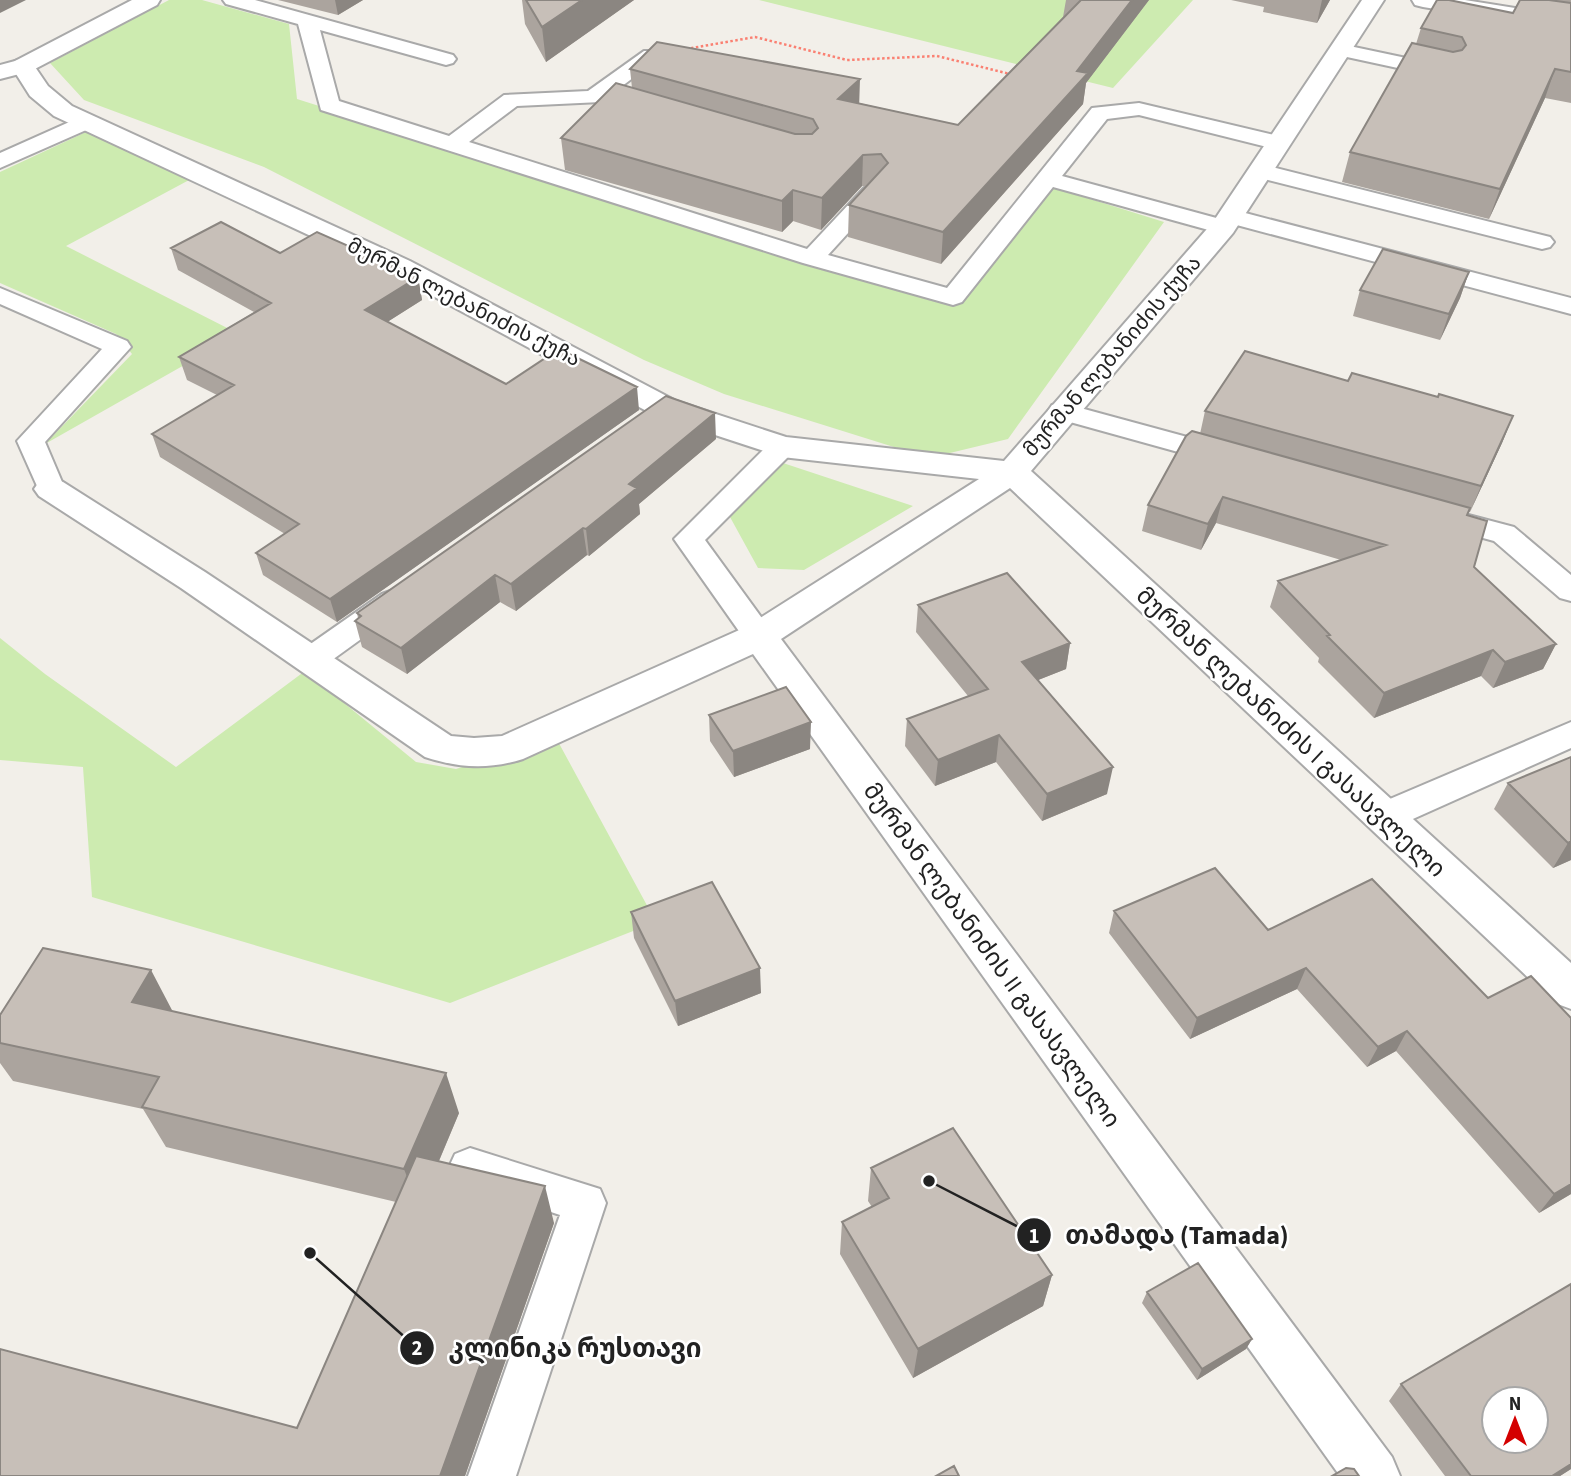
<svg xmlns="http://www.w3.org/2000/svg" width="1571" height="1476" font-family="'Source Sans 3','Noto Sans Georgian',sans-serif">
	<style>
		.grass { fill: #cdebb0 }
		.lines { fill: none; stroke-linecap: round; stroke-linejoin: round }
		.service-casing { stroke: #a9a9a9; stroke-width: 4 }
		.minor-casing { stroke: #a9a9a9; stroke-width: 4 }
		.tertiary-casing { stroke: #a9a9a9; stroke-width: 4 }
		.path { stroke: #fa8072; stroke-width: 2.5; stroke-dasharray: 2.5 2.5; stroke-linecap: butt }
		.service { fill: #fff; fill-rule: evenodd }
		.minor { fill: #fff; fill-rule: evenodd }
		.tertiary { fill: #fff; fill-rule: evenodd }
		.wall { fill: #aba49e }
		.shaded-wall { fill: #8b8681 }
		.building { fill: #c7bfb8; stroke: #8b8681; stroke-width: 2; fill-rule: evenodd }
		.labels { text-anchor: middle; stroke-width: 5; stroke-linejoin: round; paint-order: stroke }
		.far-street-label { font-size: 21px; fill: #222; stroke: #fff }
		.street-label { font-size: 24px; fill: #222; stroke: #fff }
		.leader { fill: none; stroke: #222; stroke-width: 2.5 }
		.callout-dot { fill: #222; stroke: #fff; stroke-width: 2.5 }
		.mark-label { font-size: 21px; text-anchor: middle; font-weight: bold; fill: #fff }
		.callout-label { font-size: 26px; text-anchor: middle; font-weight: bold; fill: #222; stroke: #fff; stroke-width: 5; stroke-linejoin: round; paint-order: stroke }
	</style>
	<rect width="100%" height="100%" fill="#f2efe9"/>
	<path class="grass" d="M169,0h33l87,24 8,75 524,166 138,38 93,-116 112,35 -156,217 -79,19 -205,-64 -80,-34 -380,-193 -180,-67 -34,-37z
		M759,0h434l-80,88z
		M86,132l105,47 -125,67 173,88 -194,110 87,-90 -16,-20 -116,-51v-111z
		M783,463l130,43 -109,64 -46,-2 -28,-51z
		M0,638l45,36 131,93 129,-96 111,91 40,7 99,-33 101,186 -206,81 -358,-106 -9,-130 -83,-7z"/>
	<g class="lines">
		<g class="service-casing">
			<path id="service" d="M223,0h32l198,55 3,4 -3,4 -7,2 -126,-35 19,71 110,35 55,-41 84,-4 56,-40h14l3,4 -3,4 -57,43 -84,4 -48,36 338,107 57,-61h16l4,5 -4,5 -52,57 119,33 145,-180 47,-5 148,35 3,5 -3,5 -8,2 -140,-35 -32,4 -45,57 158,43 -2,-3 4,-5 8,-2 341,89v16l-338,-90 2,3 -4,5 -8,2 -170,-47 -91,115 -9,3 -150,-42 -482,-153 -23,-86 -72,-20z
				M1340,44l104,22 7,2 3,4 -3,4 -7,2 -111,-24 -3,-4 3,-4z
				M85,115l8,2 3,5 -3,5 -93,41v-15z
				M1260,164l290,73 4,5 -4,5 -8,2 -290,-73 -3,-5 3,-5z
				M0,288l127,53 4,6 -86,95 20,47 -4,6 -10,3 -10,-3 -24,-54 85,-92 -102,-45z
				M1062,403l173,47 4,6 -4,6 -10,3 -173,-48 -4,-6 4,-6z
				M782,438l10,3 4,6 -4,6 -87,87 70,96 -5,8 -11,3 -11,-3 -74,-105 98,-98z
				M1442,508l72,19 57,48v26l-11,-3 -66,-57 -62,-17 -5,-7 5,-7z
				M393,590l11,4 4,7 -4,7 -83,60 -11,3 -11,-3 -5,-8 5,-8 83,-58z
				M1571,722v26l-176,79 -12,3 -12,-3 -5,-10 5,-10z
				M470,1148l130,41 6,14 -90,273h-48l92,-261 -105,-35 -6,-13 6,-13z"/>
		</g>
		<g class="minor-casing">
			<path id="minor" d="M1362,0h22l-151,233 -202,238 540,492v46l-16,-6 -545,-515 -229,151 611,818 8,19h-60l-587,-822 -230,105c-35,11 -64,9 -98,-2l-244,-169 -142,-92 -5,-7 5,-7 12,-4 12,4 142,90 246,164 23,2 28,-2 244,-109 233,-148 -197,-22 -128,-42 -264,-142 -336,-157 -24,-20 -19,-30 4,-5 8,-2 8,2 17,25 24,20 338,155 266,140 110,36 218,24 209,-239z
				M1412,0h53l106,17v14l-148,-24 -8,-2z"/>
		</g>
		<g class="tertiary-casing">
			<path id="tertiary" d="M132,0h28l-3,5 -126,66 -31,8v-14l15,-4z"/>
		</g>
		<path class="path" d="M686,49l69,-12 92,23 90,-4 77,19"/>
		<use href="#service" class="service"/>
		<use href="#minor" class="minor"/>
		<use href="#tertiary" class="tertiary"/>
	</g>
	<path class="wall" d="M278,0h85l-25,15z
		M522,0h112l-88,62 -21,-38z
		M1066,0h83l-63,83 -3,21 -142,160 -93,-27 1,-32 18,-19h-5l-41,44 -28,-9 -11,11 -217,-62 -4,-32 71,-50 -2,-19 229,34 99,22 105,-108z
		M1231,0h99l-13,23 -54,-11 1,-5z
		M1520,0h51v103l-26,-5 -56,121 -147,-37 8,-30 66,-108 5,-16 92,-15z
		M171,248l109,5 138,24 4,23 -35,22 119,62 133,26 -302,212 -74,-47 -7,-22 29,-19 -125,-77 -8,-23 65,-39 -30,-15 -8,-23 75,-45 -76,-42z
		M1469,272l-9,26 -20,42 -87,-24 7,-26z
		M1348,381l165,35 -11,27 -32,69h-1l-2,4 7,51 82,77 -13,25 -50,19 -12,-12 -107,42 -56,-56 1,-4 -49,-51 8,-26 63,-21 -125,-37 -15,27 -59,-19 6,-26 52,-71 5,-23z
		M716,439l-77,65 1,10 -51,42 -2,-1 -71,56 -16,-9 -93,72 -45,-27 -7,-26 3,-3 -1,-5z
		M918,605l152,38 -4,26 -28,11 69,114 -65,27 -46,-59 -61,24 -30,-40 2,-27 61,-23 -52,-64z
		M709,715l101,34 -76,28 -24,-36z
		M1571,757v103l-18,8 -59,-59 14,-26z
		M1372,879l199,315 -32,19 -143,-162 -29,16 -70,-78 -107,50 -81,-106 5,-22 154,19z
		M631,912l130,81 -83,33 -44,-88z
		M172,1011l287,102 -20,48 115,62 -89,253h-465l297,-48 99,-226 -230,-55 -23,-38 -130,-28 -13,-18v-48z
		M871,1168l181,107 -9,31 -130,72 -73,-124 2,-32 30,-15 -4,-6z
		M1147,1292l105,47 -6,10 -49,31 -55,-77z
		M1401,1384l170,85 -11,7h-115l-56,-75z"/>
	<path class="shaded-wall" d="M0,0h26l-26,13z
		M335,0h28l-25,15z
		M582,0h52l-88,62 -4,-35z
		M1132,0h17l-63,83 -3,21 -142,160 2,-32 134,-161z
		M1322,0h8l-13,23z
		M1555,69l-10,29 -56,121 11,-30z
		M860,79l-1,30 -21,-10z
		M863,155l-1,31 -41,44 1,-32z
		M793,190v31l-11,11v-31z
		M1469,272l-9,26 -20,42 9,-26z
		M418,277l4,23 -52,33 -5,-23z
		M637,387l2,23 -302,212 -7,-23z
		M715,413l1,26 -77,65 1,10 -51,42 -3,-27 43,-45z
		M1513,416l-11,27 -32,69 11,-26z
		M1223,497l-7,26 -15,27 7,-26z
		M583,528l4,27 -71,56 -5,-27z
		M495,575l5,27 -93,72 -6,-26z
		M1070,643l-4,26 -48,19 4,-26z
		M1556,644l-13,25 -50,19 12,-26z
		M1493,650l-12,26 -107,42 10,-25z
		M811,722l-1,27 -76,28 -1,-26z
		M999,735l-3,27 -61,24 3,-26z
		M1113,767l-6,27 -65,27 5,-27z
		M1571,841v19l-18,8 15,-25z
		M760,968l1,25 -83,33 -3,-25z
		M1306,968l-9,21 -107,50 7,-21z
		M151,970l22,42 -41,-10z
		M1407,1031l-11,20 -29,16 11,-20z
		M446,1073l13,40 -40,95 -15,-39z
		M1571,1184v10l-32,19 15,-19z
		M545,1186l9,37 -89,253h-25z
		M1052,1275l-9,31 -130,72 5,-29z
		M1252,1339l-6,10 -49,31 5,-11z
		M1571,1464v5l-11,7h-8z"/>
	<path class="building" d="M526,0h56l-40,27z
		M1081,0h51l-55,71 11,2 -145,159 -94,-27 39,-42 -7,-9 -18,1 -41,43 -29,-8 -11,11 -221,-63 55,-55 179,51h17l6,-6 -5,-9 -183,-50 27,-27 203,37 -22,20 120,26z
		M1437,0h12l64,13 7,-13h29l22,3v69l-16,-3 -55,120 -150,-37 62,-109 41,9 9,-2 4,-5 -4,-8 -41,-9z
		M221,222l59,31 37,-21 101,45 -53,33 141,74 53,-35 78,38 -307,212 -74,-46 43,-29 -147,-90 82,-49 -55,-28 92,-54 -100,-55z
		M1383,249l86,23 -20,42 -89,-24z
		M1245,351l103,30 4,-8 86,24 1,-3 74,22 -32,70 -276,-75z
		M666,396l49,17 -86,71 8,4 -51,41 -3,-1 -72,56 -16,-9 -94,73 -46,-27 6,-5 -4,-3z
		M1192,431l278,77 -3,7 20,6 -13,46 82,77 -51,18 -12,-12 -109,43 -57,-57 3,-1 -52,-54 108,-36 -163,-48 -15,27 -60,-19 38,-69z
		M1007,573l63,70 -48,19 91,105 -66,27 -48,-59 -61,25 -31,-41 81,-30 -70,-84z
		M786,687l25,35 -78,29 -24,-36z
		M1571,757v84l-3,2 -60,-60z
		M1215,868l53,62 104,-51 116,119 43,-22 40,42v166l-17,10 -147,-163 -29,16 -72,-79 -109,50 -83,-107z
		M712,882l48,86 -85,33 -44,-89z
		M43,948l108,22 -19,32 314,71 -42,96 -262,-62 17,-30 -159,-34v-28z
		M953,1128l99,147 -134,74 -76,-127 47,-24 -18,-30z
		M416,1156l129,30 -105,290h-440v-127l297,79z
		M1198,1263l54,76 -50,30 -55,-77z
		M1571,1284v180l-19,12h-81l-70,-92zM1494,1399h42v42h-42z
		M954,1466l5,10h-23z
		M1346,1468l8,1 5,7h-27z"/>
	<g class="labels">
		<g class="far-street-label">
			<text transform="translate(464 302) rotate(27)" y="7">მურმან ლებანიძის ქუჩა</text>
			<text transform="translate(1112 356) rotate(-49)" y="7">მურმან ლებანიძის ქუჩა</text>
		</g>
		<g class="street-label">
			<text transform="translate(1291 732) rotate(43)" y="8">მურმან ლებანიძის I გასასვლელი</text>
			<text transform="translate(992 955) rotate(54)" y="8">მურმან ლებანიძის II გასასვლელი</text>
		</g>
	</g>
	<path class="leader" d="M929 1181L1034 1235M310 1253L417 1348"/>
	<g class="callout-dot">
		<circle cx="929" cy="1181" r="7"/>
		<circle cx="310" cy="1253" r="7"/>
		<circle cx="1034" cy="1235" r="18"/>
		<circle cx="417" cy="1348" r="18"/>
	</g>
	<g class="mark-label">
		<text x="1034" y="1243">1</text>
		<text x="417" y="1355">2</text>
	</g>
	<g class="callout-label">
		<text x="1177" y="1244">თამადა (Tamada)</text>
		<text x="575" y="1357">კლინიკა რუსთავი</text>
	</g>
	<g transform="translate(1515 1420)"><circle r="33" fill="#ffffff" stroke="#a7a7a7" stroke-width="2"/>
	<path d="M0-5L12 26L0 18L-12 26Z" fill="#d40000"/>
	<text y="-10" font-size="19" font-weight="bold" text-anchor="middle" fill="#222222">N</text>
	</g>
</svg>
